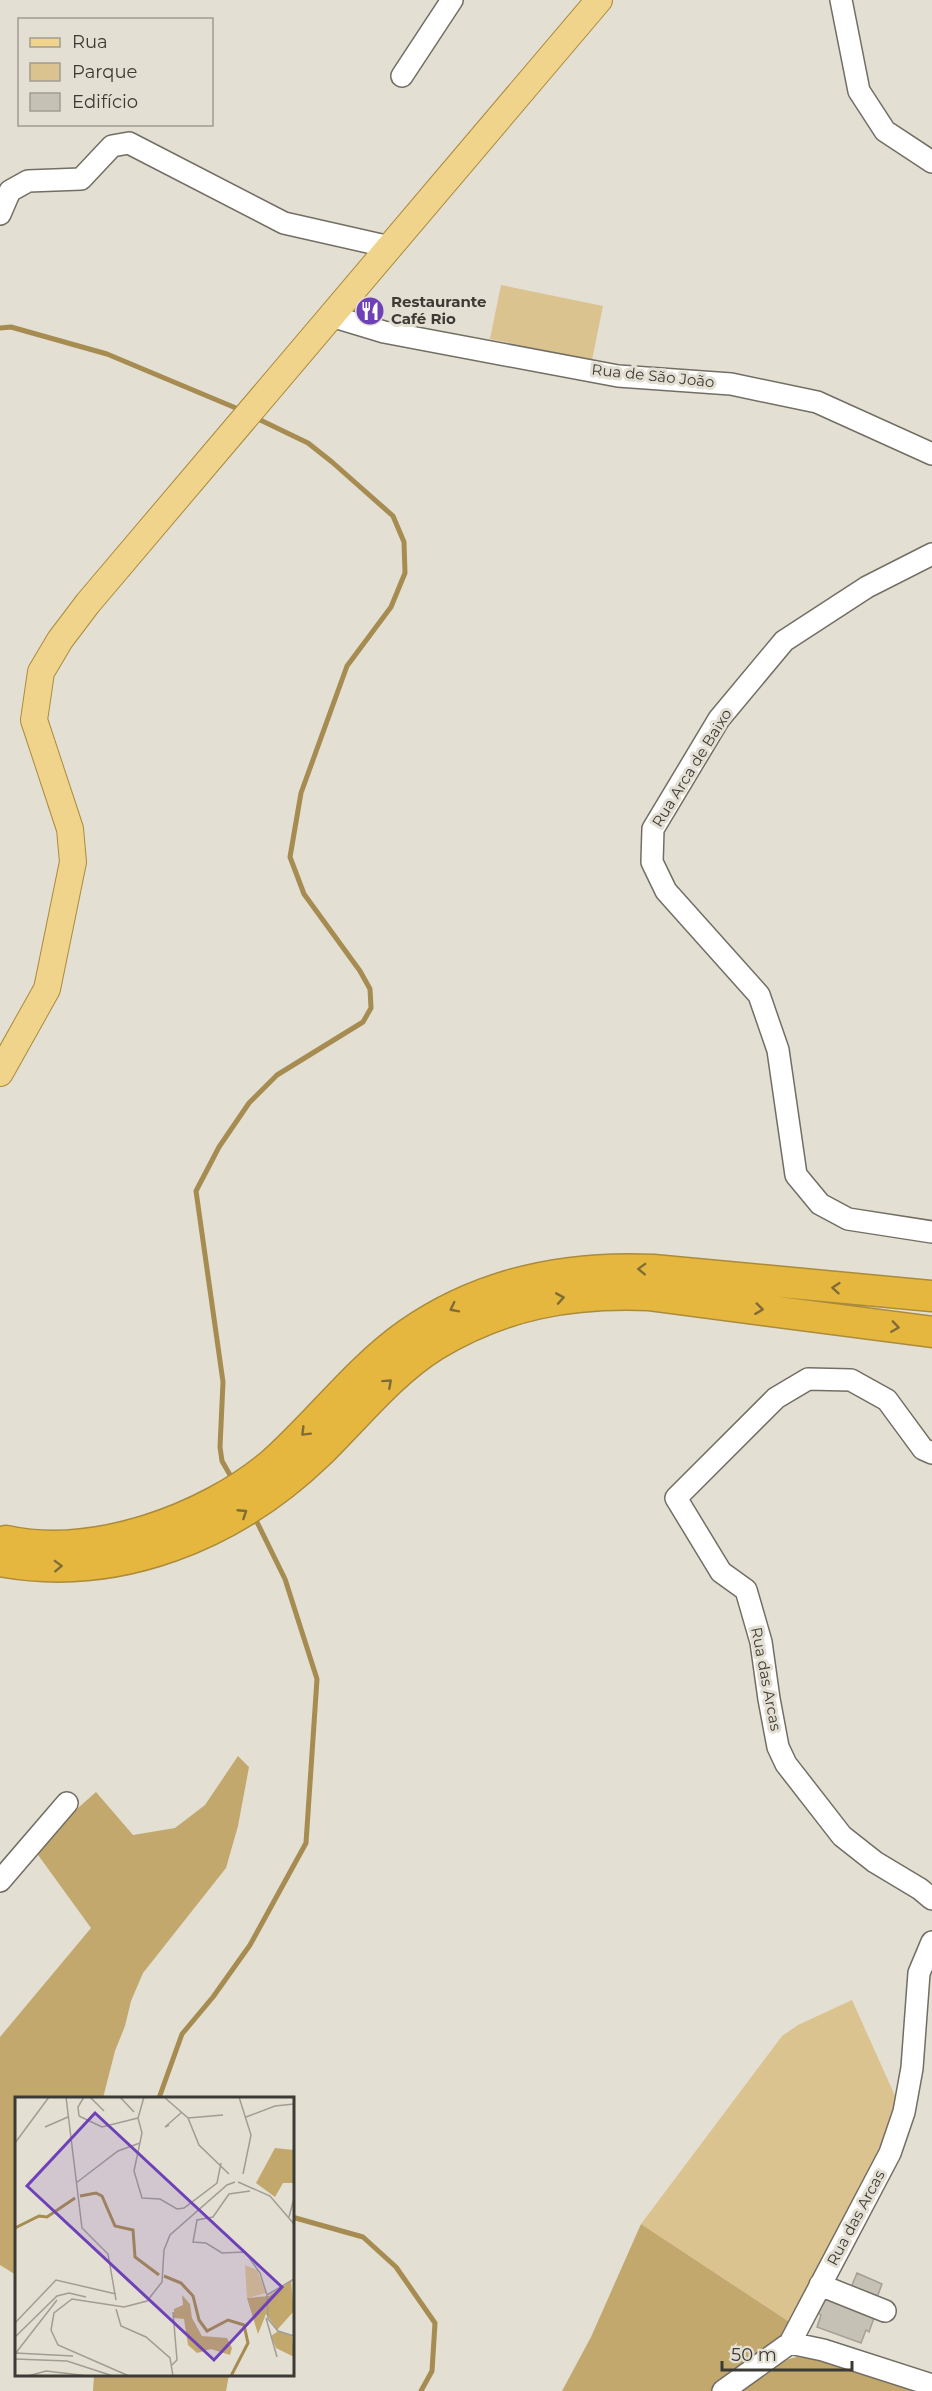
<svg xmlns="http://www.w3.org/2000/svg" width="932" height="2391" font-family="Montserrat,sans-serif">
	<style>
		.green { fill: #dbc38f }
		.forest { fill: #c2a86d }
		.lines { fill: none; stroke-linecap: round; stroke-linejoin: round }
		.stream { stroke: #a68c51; stroke-width: 5 }
		.building { fill: #c6c1b5; stroke: #a5a095; stroke-width: 1.5 }
		.minor-casing { stroke: #736e63; stroke-width: 24 }
		.major-casing { stroke: #aa8b3b; stroke-width: 28 }
		.highway-casing { stroke: #aa8b3b; stroke-width: 33 }
		.minor { stroke: #fff; stroke-width: 21 }
		.major { stroke: #f0d48b; stroke-width: 26 }
		.highway { stroke: #e6b73e; stroke-width: 30 }
		.oneway { stroke: #806c39 }
		.labels { text-anchor: middle; stroke-width: 6; stroke-linejoin: round; paint-order: stroke }
		.poi-label { font-size: 15px; font-weight: bold; fill: #3c3a35; stroke: #e4dfd3; text-anchor: start }
		.street-label { font-size: 15px; fill: #3c3a35; stroke: #e4dfd3 }
		.inset-river { fill: none; stroke: #a68c51; stroke-width: 3 }
		.inset-road { fill: none; stroke: #a19d94; stroke-width: 1.5 }
		.view { fill: #6e41b9; fill-opacity: 0.15; stroke: #6e41b9; stroke-width: 3 }
		.inset-edge { fill: none; stroke: #3c3a35; stroke-width: 3 }
	</style>
	<rect width="100%" height="100%" fill="#e4dfd3"/>
	<path class="green" d="M501,285l102,21 -11,54 -102,-21z
		M852,2000l44,98v18l-36,84 -72,121 -147,-97 141,-188 16,-11z"/>
	<path class="forest" d="M238,1756l11,11 -11,59 -12,42 -83,105 -12,28 -6,25 -10,25 -12,47h-87v177l-16,-10v-228l91,-109 -58,-80 63,-56 37,43 42,-7 30,-23z
		M641,2224l147,97 2,22 -67,48h-161l29,-54z
		M823,2350l109,41h-204l61,-32z
		M94,2375v-1l135,1 -3,16h-133z"/>
	<g class="lines">
		<path class="stream" d="M0,328l11,-1 96,27 136,57
			M234,1482l-12,-21 -2,-14 3,-65 -27,-191 23,-44 30,-44 28,-28 86,-53 8,-14 -1,-19 -10,-18 -56,-77 -14,-37 11,-64 46,-127 44,-59 14,-34 -1,-31 -11,-26 -61,-54 -24,-19 -54,-26
			M159,2098l23,-64 31,-37 37,-52 56,-102 11,-164 -32,-100 -31,-63
			M292,2217l71,20 33,30 39,56 -3,48 -11,20"/>
	</g>
	<path class="building" d="M857,2273l25,11 -6,16 -26,-10z
		M824,2297l51,18 -6,17 -3,-2 -5,13 -44,-16 4,-12 -3,-2z"/>
	<g class="lines">
		<g class="minor-casing">
			<path id="minor" d="M841,0l18,91 26,40 47,31
				M402,76l50,-76
				M0,214l10,-23 18,-10 53,-2 31,-33 17,-3 155,80 106,24
				M331,316l53,16 234,44 113,8 86,18 115,52
				M932,554l-65,33 -83,54 -65,78 -66,110 -1,33 14,29 93,104 19,55 18,125 24,29 28,15 84,13
				M932,1453l-9,-4 -36,-49 -36,-20 -43,-1 -32,19 -100,100 45,74 25,18 15,52 8,57 9,48 8,17 56,72 33,26 45,27 12,10
				M0,1881l67,-78
				M932,1942l-13,31 -7,95 -8,44 -14,41 -100,190 33,7 109,35
				M820,2285l65,26
				M723,2391l67,-48"/>
		</g>
		<g class="major-casing">
			<path id="major" d="M0,1073l47,-84 26,-127 -3,-33 -36,-109 7,-48 19,-32 28,-37 511,-603"/>
		</g>
		<g class="highway-casing">
			<path id="highway" d="M6,1541c87,19 200,-21 267,-78 46,-41 84,-93 135,-129 73,-51 157,-68 245,-64l279,26
				M0,1561c118,22 234,-26 319,-108 37,-36 71,-80 116,-108 68,-41 135,-53 213,-50l284,37"/>
		</g>
		<use href="#minor" class="minor"/>
		<use href="#major" class="major"/>
		<use href="#highway" class="highway"/>
	</g>
	<defs><path id="oneway-chevron" d="M-2-3.5L2.5 0L-2 3.5" fill="none" stroke-width="1.6" stroke-linecap="round" stroke-linejoin="round" transform="scale(1.5)"/></defs>
	<g class="oneway">
		<use href="#oneway-chevron" transform="translate(642 1269) rotate(-178)"/>
		<use href="#oneway-chevron" transform="translate(836 1288) rotate(-175)"/>
		<use href="#oneway-chevron" transform="translate(560 1298) rotate(-10)"/>
		<use href="#oneway-chevron" transform="translate(454 1308) rotate(153)"/>
		<use href="#oneway-chevron" transform="translate(759 1309) rotate(7)"/>
		<use href="#oneway-chevron" transform="translate(895 1327) rotate(8)"/>
		<use href="#oneway-chevron" transform="translate(388 1383) rotate(-42)"/>
		<use href="#oneway-chevron" transform="translate(305 1432) rotate(135)"/>
		<use href="#oneway-chevron" transform="translate(243 1513) rotate(-33)"/>
		<use href="#oneway-chevron" transform="translate(58 1566) rotate(-2)"/>
	</g>
	<defs>
		<g id="restaurant-disc" transform="scale(1.5)"><circle r="9.5" fill="#6e41b9" stroke="#e4dfd3"/><path d="M-5-6h1v4h1v-4h1v4h1v-4h1v5L-1.5 .5V6h-2V.5L-5-1ZM5-6V6H3V1.5H1.5Q1.5-4 5-6Z" fill="#fff"/></g>
	</defs>
	<g fill-rule="evenodd">
		<use href="#restaurant-disc" x="370" y="311"/>
	</g>
	<g class="labels">
		<g class="poi-label">
			<text x="391" y="307">Restaurante<tspan x="391" dy="17">Café Rio</tspan></text>
		</g>
		<g class="street-label">
			<text transform="translate(653 376) rotate(6)" y="5">Rua de São João</text>
			<text transform="translate(692 768) rotate(-58)" y="5">Rua Arca de Baixo</text>
			<text transform="translate(766 1679) rotate(79)" y="5">Rua das Arcas</text>
			<text transform="translate(856 2218) rotate(-62)" y="5">Rua das Arcas</text>
		</g>
	</g>
	<g transform="translate(15 2097)">
		<rect width="279" height="279" fill="#e4dfd3"/>
		<path d="M230,168l12,5 9,23 -19,5z" fill="#dbc38f"/>
		<path d="M260,51l19,2v33h-11l-8,14 -19,-14zM276,184l3,30 -17,19 -11,-16 -8,20 -11,-36 22,-2zM167,198l8,9 2,14 10,18 25,2 5,10 -2,7 -19,-6 -14,4 -9,-8 -4,-26 -10,-1v-9l9,-4zM263,234l14,4 2,22 -18,-9 -5,-12z" fill="#c2a86d"/>
		<path class="inset-river" d="M65,99l16,-3 6,3 13,30 18,4 2,27 24,18M0,131l24,-12 8,1 28,-19M149,179l17,7 12,13 6,24 8,11 21,-11 16,5 4,18 -17,33"/>
		<path class="inset-road" d="M51,0l16,131 26,26 8,46M75,0l14,14M105,0l14,15M149,0l24,21 11,27 30,29M224,0l12,38 -8,39M64,19l23,11 36,-9M64,19l-1,-9 6,-10M231,20l29,-11 19,-2M123,21l4,15 -8,38 8,27 18,1 17,10 7,-1 33,-25 4,-20M123,21l6,-21M173,21l35,-3M154,28l-4,2 17,-15M30,30l23,-10M0,46l34,-46M223,85l32,14 24,28M61,86l42,-32 22,-8M235,94l-21,3 -16,23 -16,3 -4,22 13,1 16,10 23,-1 15,21 7,22 27,-16M274,120l5,-19M252,198l1,24 10,12 16,5M101,212l5,17 25,11 24,21 3,18M251,221l11,39M0,226l41,-43 60,14M0,240l42,-41 12,-3 17,4M0,256l58,3M0,257l42,-54M0,262l52,2 46,15M157,268l5,-5 -4,-48M13,279l18,-5 43,5M114,279l-71,-31 -7,-15 3,-17 18,-14 52,8 23,-6 15,-19 2,-32 6,-15 57,-50 8,-3"/>
		<path class="view" d="M80,16l187,174 -68,73 -187,-174z"/>
		<rect width="279" height="279" class="inset-edge"/>
	</g>
	<rect x="18" y="18" width="195" height="108" fill="#e4dfd3" stroke="#a19d94" stroke-width="1.5"/>
	<rect x="30" y="38" width="30" height="9" fill="#f0d48b" stroke="#a19d94" stroke-width="1.5"/>
	<text x="72" y="48" font-size="18" fill="#3c3a35">Rua</text>
	<rect x="30" y="63" width="30" height="18" fill="#dbc38f" stroke="#a19d94" stroke-width="1.5"/>
	<text x="72" y="78" font-size="18" fill="#3c3a35">Parque</text>
	<rect x="30" y="93" width="30" height="18" fill="#c6c1b5" stroke="#a19d94" stroke-width="1.5"/>
	<text x="72" y="108" font-size="18" fill="#3c3a35">Edifício</text>
	<path d="M722 2361v9h130v-9" fill="none" stroke="#3c3a35" stroke-width="3"/>
	<text x="731" y="2361" font-size="18" fill="#3c3a35" stroke="#e4dfd3" stroke-width="4.5" paint-order="stroke">50 m</text>
</svg>
